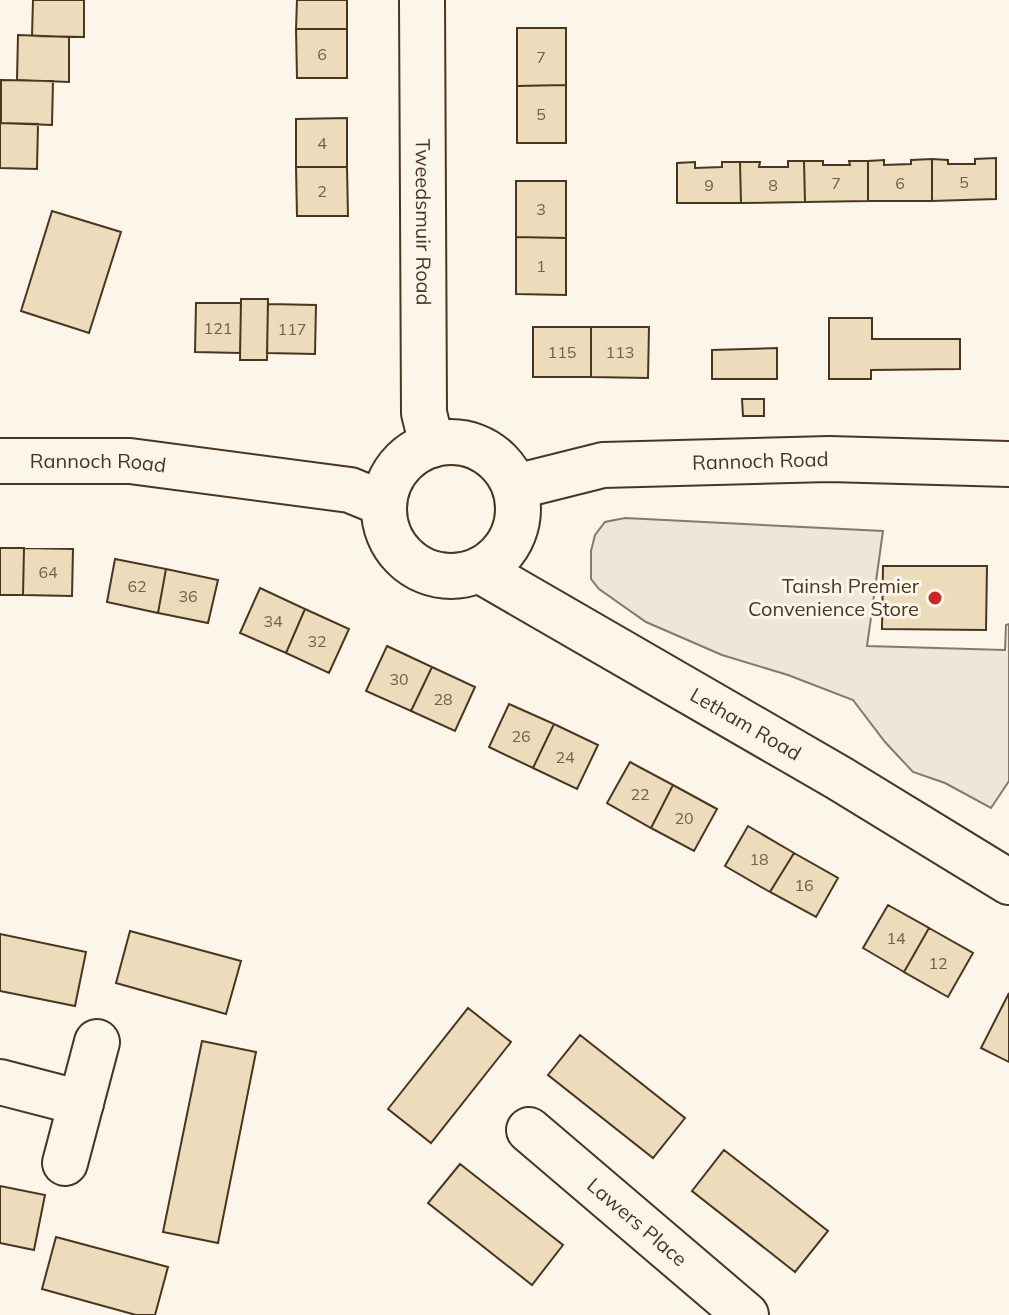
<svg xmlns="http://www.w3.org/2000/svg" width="1009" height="1315" font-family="Mulish,sans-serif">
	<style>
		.green { fill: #ede6d9; stroke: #887966; stroke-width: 2 }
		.building { fill: #ecdcbc; stroke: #4a3520; stroke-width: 2 }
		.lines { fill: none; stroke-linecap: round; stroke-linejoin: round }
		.minor-casing { stroke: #4a3520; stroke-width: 48 }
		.minor { stroke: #fbf6e9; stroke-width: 44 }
		.poi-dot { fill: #c62828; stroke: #fbf6e9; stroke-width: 3 }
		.labels { text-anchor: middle; stroke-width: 6; stroke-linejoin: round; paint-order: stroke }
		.number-label { font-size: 16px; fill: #725f47 }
		.street-label { font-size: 20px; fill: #4a3520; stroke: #fbf6e9 }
		.poi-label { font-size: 20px; fill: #4a3520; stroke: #fbf6e9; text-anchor: end }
	</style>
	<rect width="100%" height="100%" fill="#fbf6e9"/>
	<path class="green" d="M625,518l258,13 -16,115 138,4 1,-25 3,-1v157l-18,27 -46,-25 -32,-11 -28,-30 -32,-42 -65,-25 -66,-20 -76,-33 -47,-33 -8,-10v-28l4,-16 10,-13z"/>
	<path class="building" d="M33,0h51v37l-52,-1z
		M297,0h50v29h-51z
		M517,28h49v57l-49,1z
		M296,29h51v49h-50z
		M18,35l51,2v45l-52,-2z
		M1,80l52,1 -1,44 -51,-2z
		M566,85v58h-49v-57z
		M347,118v49h-51v-48z
		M0,123l38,1 -1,45 -37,-1z
		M996,158v41l-64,2v-42l16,1v4h27v-5z
		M932,159v42h-64v-40l16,-1v5l27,-1v-4z
		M788,161h16l1,41 -64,1 -1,-41h20l-1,5h29z
		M804,161h19v4h27l-1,-4h19v40l-63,1z
		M695,162v6l27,-1v-5h18l1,41h-64v-40z
		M296,167h51l1,49h-51z
		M516,181h50v57l-50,-1z
		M52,211l69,21 -32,101 -68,-22z
		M516,237l50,1v57l-50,-1z
		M241,299h27l-1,61h-27z
		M196,303h45l-1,50 -45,-1z
		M268,304l48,1 -1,49 -48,-1z
		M829,318h43v21h88v30l-89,1v9h-42z
		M533,327h58v50h-58z
		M591,327h58l-1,51 -57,-1z
		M777,348v31h-65v-29z
		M742,399h22v17h-21z
		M0,548h24l-1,47h-23z
		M24,548l49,1 -1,47 -49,-1z
		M115,559l51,10 -8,44 -51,-11z
		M883,566h104l-1,64 -104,-1z
		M166,569l52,11 -10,43 -50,-10z
		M260,588l45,21 -19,44 -46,-20z
		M305,609l44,20 -20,44 -43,-20z
		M387,646l45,21 -21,44 -45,-20z
		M432,667l43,20 -20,44 -44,-20z
		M509,704l45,20 -21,44 -44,-21z
		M554,724l44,21 -21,44 -44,-21z
		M630,762l43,23 -22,43 -44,-25z
		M673,785l44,24 -23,42 -43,-23z
		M748,826l46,27 -24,39 -45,-26z
		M794,853l44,25 -22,39 -46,-25z
		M888,905l41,23 -25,44 -41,-24z
		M929,928l44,25 -25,44 -44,-25z
		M130,931l111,30 -15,53 -110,-31z
		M0,934l86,18 -11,54 -75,-15z
		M1009,993v69l-28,-14z
		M468,1008l43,34 -80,101 -43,-34z
		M580,1035l105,83 -32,40 -105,-83z
		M202,1041l54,11 -38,191 -55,-11z
		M724,1150l104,81 -33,41 -103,-81z
		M460,1164l103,81 -31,40 -104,-82z
		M0,1186l45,9 -11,55 -34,-7z
		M56,1237l112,30 -13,48h-19l-94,-26z"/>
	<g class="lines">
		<g class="minor-casing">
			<g id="minor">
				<path id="s1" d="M422,0l2,413 8,32"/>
				<circle cx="451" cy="509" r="67"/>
				<path id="s2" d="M0,461h130l220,29 34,14"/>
				<path id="s3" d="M515,487l88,-22 226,-6 180,5"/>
				<path id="s4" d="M479,570l360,208 170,104"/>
				<path d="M0,1082l81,21"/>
				<path id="s5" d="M529,1130l217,185"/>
				<path d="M65,1163l32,-121"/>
			</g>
		</g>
		<use href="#minor" class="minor"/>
	</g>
	<circle class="poi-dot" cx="935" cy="598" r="8"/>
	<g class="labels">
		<g class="number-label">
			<text x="322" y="60">6</text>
			<text x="541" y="63">7</text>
			<text x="541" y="120">5</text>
			<text x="322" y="149">4</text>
			<text x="964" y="188">5</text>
			<text x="836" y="189">7</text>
			<text x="900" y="189">6</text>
			<text x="709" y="191">9</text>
			<text x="773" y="191">8</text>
			<text x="322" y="197">2</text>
			<text x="541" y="215">3</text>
			<text x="541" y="272">1</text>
			<text x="218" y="334">121</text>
			<text x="292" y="335">117</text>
			<text x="562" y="358">115</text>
			<text x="620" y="358">113</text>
			<text x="48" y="578">64</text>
			<text x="137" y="592">62</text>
			<text x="188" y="602">36</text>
			<text x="273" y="627">34</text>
			<text x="317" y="647">32</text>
			<text x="399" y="685">30</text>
			<text x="443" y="705">28</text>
			<text x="521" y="742">26</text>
			<text x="565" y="763">24</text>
			<text x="640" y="800">22</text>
			<text x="684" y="824">20</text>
			<text x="759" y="865">18</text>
			<text x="804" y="891">16</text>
			<text x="896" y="944">14</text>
			<text x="938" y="969">12</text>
		</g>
		<g class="street-label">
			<text dy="7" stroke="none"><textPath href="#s1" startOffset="222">Tweedsmuir Road</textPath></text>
			<text dy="7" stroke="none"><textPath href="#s3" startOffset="248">Rannoch Road</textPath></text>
			<text dy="7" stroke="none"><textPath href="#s2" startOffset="98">Rannoch Road</textPath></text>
			<text dy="7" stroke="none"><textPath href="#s4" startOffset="308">Letham Road</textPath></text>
			<text dy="7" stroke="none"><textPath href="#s5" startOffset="142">Lawers Place</textPath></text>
		</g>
		<g class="poi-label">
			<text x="919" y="593">Tainsh Premier<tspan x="919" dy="23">Convenience Store</tspan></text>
		</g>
	</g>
</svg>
